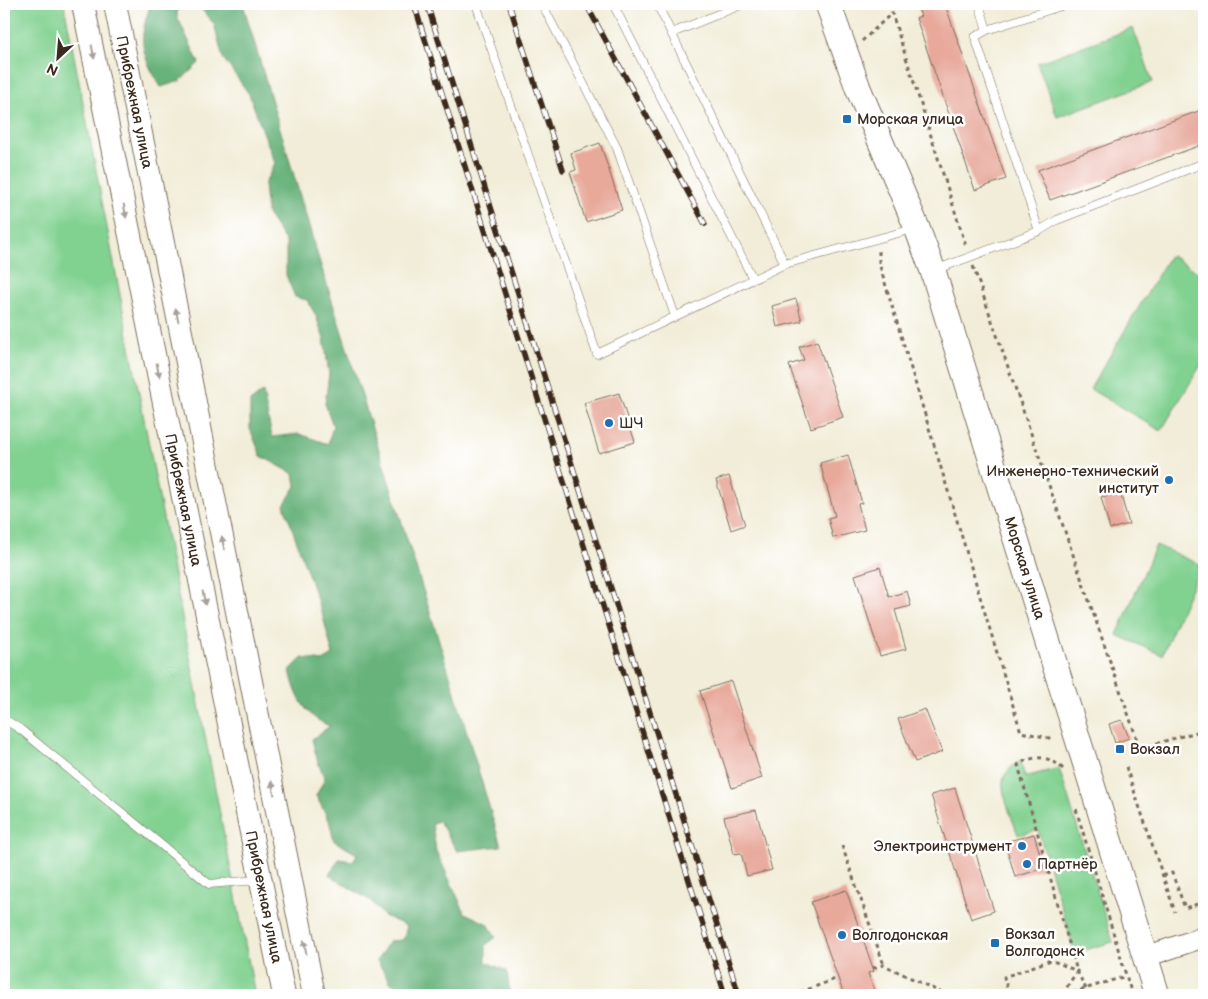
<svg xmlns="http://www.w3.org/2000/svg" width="1208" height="999" font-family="'Balsamiq Sans',sans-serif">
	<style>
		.green { fill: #81d191; stroke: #5e7e58 }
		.forest { fill: #68b37b; stroke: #526e4c }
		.building { fill: #e8a99b }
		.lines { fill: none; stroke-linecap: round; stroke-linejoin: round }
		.service-casing { stroke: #7b6e5f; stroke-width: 9 }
		.tertiary-casing { stroke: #7b6e5f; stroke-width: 22 }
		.secondary-casing { stroke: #7b6e5f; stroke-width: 24 }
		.primary-casing { stroke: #7b6e5f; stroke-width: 27 }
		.path { stroke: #7b6e5f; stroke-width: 3; stroke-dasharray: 4 4; stroke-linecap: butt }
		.service { stroke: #fff; stroke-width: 8 }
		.tertiary { stroke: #fff; stroke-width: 20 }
		.secondary { stroke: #fff; stroke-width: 22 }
		.primary { stroke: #fff; stroke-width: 25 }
		.rail-casing { stroke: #3b2a1e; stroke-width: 5.5 }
		.rail { stroke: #fff; stroke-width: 4; stroke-dasharray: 11; stroke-linecap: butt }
		.oneway { fill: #a79f9a }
		.poi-dot { fill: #1f6fb2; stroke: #fff; stroke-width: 2 }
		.labels { text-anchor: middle; stroke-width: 5; stroke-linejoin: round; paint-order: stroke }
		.street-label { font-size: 15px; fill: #3b2a1e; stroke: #fff }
		.poi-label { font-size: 15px; fill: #3b2a1e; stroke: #fff; text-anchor: start }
	</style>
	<rect width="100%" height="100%" fill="#fff"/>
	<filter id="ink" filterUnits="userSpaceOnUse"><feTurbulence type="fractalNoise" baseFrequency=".02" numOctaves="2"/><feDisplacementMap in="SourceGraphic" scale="10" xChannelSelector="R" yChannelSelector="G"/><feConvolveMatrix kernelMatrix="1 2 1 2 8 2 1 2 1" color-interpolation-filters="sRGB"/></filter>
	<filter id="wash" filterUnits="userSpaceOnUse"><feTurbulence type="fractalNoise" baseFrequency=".0096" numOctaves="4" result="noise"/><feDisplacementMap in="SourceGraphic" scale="20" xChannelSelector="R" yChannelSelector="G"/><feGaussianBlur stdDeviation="1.12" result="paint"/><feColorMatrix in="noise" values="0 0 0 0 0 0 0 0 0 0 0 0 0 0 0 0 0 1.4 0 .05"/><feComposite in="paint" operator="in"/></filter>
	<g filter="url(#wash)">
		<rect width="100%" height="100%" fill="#f2edd8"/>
		<path class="green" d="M4,4h60l191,991h-251z
			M1133,28l20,54 -96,35 -20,-54z
			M1170,255l34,21v84l-43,71 -71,-42z
			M1156,545l45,20 -39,90 -45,-20z
			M1020,760l5,17 34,-9 54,174 -38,11 -37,-123 -20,5c-4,-13 -17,-40 -15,-54 1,-9 10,-15 17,-21z"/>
		<path class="forest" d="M151,4h27l-1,12 22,47 -19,18 -19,6c-20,-33 -24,-46 -10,-83z
			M197,4h46l74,249 130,413 54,180 -44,5 -18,-30 -7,2 4,28 29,62 23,11 8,13 -10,8v17l21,9 3,24h-103l-3,-5 -13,-7 -14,-22 12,-20 14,-1 4,-14 -23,-10 -13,-15 -42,-26 10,-16 14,2 4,-7 -23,-13 -5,-21 -13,-24 9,-18 -7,-15 -6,-24 18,-13c-25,-9 -35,-31 -40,-56l12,-12 21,3 10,-6 -10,-38 -39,-112 12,-19 -2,-12 -33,-18 -11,-27v-27l13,-10 9,45 27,-3 29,10 5,-18 -8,-22 4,-30 -5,-35 -8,-23 -9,-16 -12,-3 -9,-22v-33l-19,-28 -3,-29 11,-22 -26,-69 -26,-36 -9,-34z"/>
		<g id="blocks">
			<path class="building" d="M916,4h29l61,175 -31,11 -59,-172 5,-2z
				M1204,109v35l-154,56 -12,-30z
				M600,143l22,67 -36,12 -16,-50 6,-2 -5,-17z
				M796,299l6,22 -25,6 -5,-21z
				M817,341l26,76 -32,11 -22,-63 15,-5 -5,-13z
				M619,393l16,49 -36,11 -15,-50z
				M848,455l14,48 -4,1 7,26 -32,8 -5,-20 7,-2 -15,-53z
				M729,476l16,49 -14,5 -15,-50z
				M1120,492l9,32 -19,5 -9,-32z
				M880,567l9,30 18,-6 4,15 -16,4 11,39 -26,7 -25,-81z
				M731,681l31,97 -30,10 -32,-97z
				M925,709l17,43 -27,10 -17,-43z
				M1122,720l7,18 -14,5 -6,-19z
				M955,788l39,123 -23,8 -40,-124z
				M756,810l16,60 -25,6 -6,-23 -7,1 -10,-37z
				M1034,834l10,34 -29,9 -10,-35z
				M846,890l28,81 -6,2 8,22h-32l-33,-93z"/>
		</g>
	</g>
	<g filter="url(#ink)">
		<use href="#blocks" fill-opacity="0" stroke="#7b6e5f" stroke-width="1"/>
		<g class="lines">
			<g class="service-casing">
				<path id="service" d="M476,4l121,350 188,-90 -128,-260
					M542,4l75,144 58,168
					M613,4l140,275
					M987,30l80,-26
					M672,33l71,-29
					M1039,231l18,-11 147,-57
					M785,264l128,-35
					M935,270l104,-39 -64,-194 12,-7 -8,-26
					M4,719l16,10 189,155 49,-4"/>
			</g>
			<g class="tertiary-casing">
				<path id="tertiary" d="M1145,957l59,-20"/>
			</g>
			<g class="secondary-casing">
				<g id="secondary">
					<path id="s1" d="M83,4l201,991"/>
					<path id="s2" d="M115,4l199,991"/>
				</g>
			</g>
			<g class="primary-casing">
				<g id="primary">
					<path id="s3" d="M828,4l30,84 59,140 16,43 224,724"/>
				</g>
			</g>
			<path class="path" d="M889,4l77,242
				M862,41l30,-28
				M879,251v12l142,469 33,7
				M973,266l167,482
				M1133,750l71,-20
				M1126,767l49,145
				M1063,769c-13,-13 -29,-15 -45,-4l59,206 12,24
				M1076,809l56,186
				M842,846l42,119
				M1163,876l9,-3 13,35 19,-6
				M873,968l11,-3 62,30
				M1201,989l2,6
				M793,995l45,-17
				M1009,995l-5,-18 47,-17 26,11 -15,24
				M1065,995l58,-18"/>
			<use href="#service" class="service"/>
			<use href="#tertiary" class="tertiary"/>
			<use href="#secondary" class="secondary"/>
			<use href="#primary" class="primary"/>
			<g class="rail-casing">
				<path id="rail" d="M414,4l311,991
					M427,4l312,991
					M509,4l54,166
					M586,4l119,220"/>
			</g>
			<use href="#rail" class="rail"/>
		</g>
		<defs><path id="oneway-solid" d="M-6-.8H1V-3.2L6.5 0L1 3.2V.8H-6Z" transform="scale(1.25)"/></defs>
		<g class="oneway">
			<use href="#oneway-solid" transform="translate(93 52) rotate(79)"/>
			<use href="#oneway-solid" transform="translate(125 211) rotate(79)"/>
			<use href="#oneway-solid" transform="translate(177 315) rotate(-101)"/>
			<use href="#oneway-solid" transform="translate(158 370) rotate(79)"/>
			<use href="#oneway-solid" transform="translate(223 543) rotate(-101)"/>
			<use href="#oneway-solid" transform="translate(204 598) rotate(79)"/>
			<use href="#oneway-solid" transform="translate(273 788) rotate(-101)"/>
			<use href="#oneway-solid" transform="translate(305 947) rotate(-101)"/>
		</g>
	</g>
	<g class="poi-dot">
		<rect x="842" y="114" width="10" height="10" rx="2.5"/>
		<circle cx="609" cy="423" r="5"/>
		<circle cx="1169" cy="480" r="5"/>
		<rect x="1115" y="744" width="10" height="10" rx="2.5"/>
		<circle cx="1022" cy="846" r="5"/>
		<circle cx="1027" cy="864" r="5"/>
		<circle cx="842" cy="935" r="5"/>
		<rect x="990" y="938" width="10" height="10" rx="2.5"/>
	</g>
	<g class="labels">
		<g class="street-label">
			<text dy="5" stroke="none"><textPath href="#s2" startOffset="100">Прибрежная улица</textPath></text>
			<text dy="5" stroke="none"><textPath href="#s1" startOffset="506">Прибрежная улица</textPath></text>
			<text dy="5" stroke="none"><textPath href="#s3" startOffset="598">Морская улица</textPath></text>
			<text dy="5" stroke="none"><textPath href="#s1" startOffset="911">Прибрежная улица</textPath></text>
		</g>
		<g class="poi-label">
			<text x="857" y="124">Морская улица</text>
			<text x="619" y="428">ШЧ</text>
			<text x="1159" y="476" text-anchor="end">Инженерно-технический<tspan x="1159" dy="17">институт</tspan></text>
			<text x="1130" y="754">Вокзал</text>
			<text x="1012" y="851" text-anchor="end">Электроинструмент</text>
			<text x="1037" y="869">Партнёр</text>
			<text x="1005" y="939">Вокзал<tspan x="1005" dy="17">Волгодонск</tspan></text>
			<text x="852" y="940">Волгодонская</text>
		</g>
	</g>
	<rect width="1208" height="999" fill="none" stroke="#fff" stroke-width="20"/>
	<g transform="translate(58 58) rotate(206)" stroke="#ffffff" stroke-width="4" paint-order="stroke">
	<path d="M0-4L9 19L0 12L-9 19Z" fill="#3b2a1e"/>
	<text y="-8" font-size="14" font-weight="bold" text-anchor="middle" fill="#3b2a1e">N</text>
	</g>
</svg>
